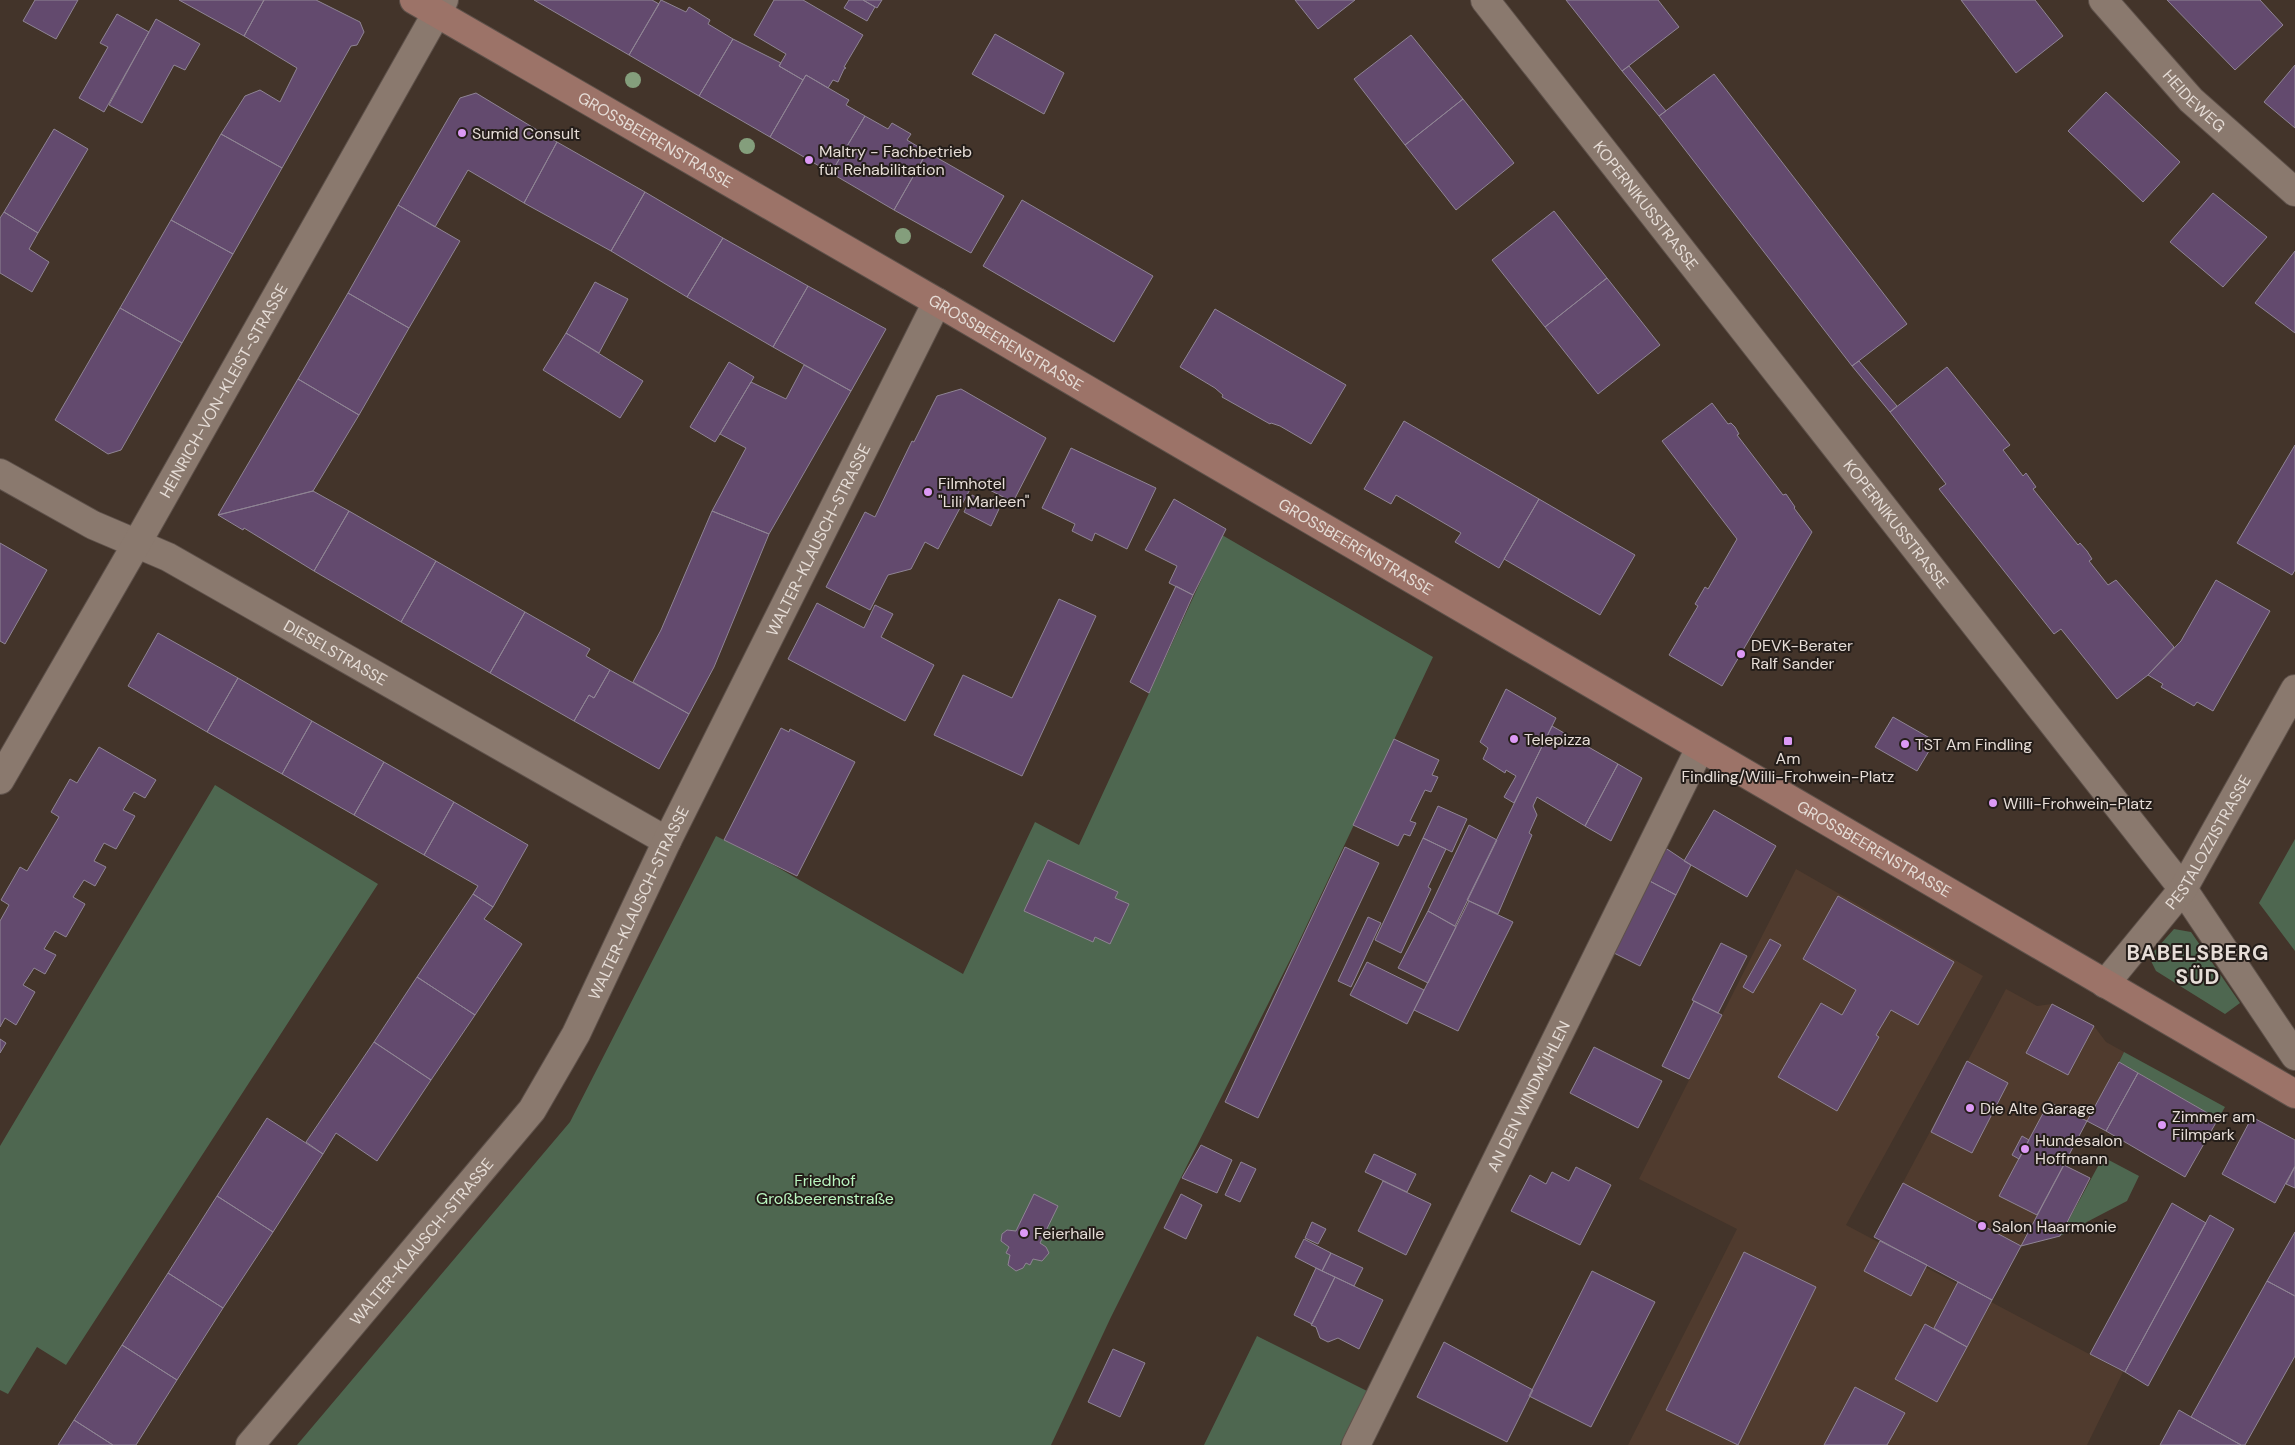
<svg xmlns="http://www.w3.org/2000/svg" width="2295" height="1445" font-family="'DM Sans',sans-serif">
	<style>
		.built { fill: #503b2e }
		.green { fill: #4e6750 }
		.building { fill: #634a6e; stroke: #8f8494 }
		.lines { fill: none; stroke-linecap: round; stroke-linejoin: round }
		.street-casing { stroke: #5e514a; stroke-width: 30 }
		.secondary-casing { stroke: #5e514a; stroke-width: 30 }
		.street { stroke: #8a796e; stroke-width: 28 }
		.secondary { stroke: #9c7368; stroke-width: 28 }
		.tree { fill: #849e7c }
		.poi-dot { fill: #dc99f5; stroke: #241d19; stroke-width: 2 }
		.labels { text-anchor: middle; stroke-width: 4; stroke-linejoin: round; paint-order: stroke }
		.street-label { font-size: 16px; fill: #e6ddd7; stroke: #241d19 }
		.poi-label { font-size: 16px; fill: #e6ddd7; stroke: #241d19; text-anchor: start }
		.park-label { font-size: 16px; fill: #b9f5bf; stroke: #241d19 }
		.district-label { font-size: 21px; font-weight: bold; letter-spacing: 1px; fill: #e6ddd7; stroke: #241d19 }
	</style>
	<rect width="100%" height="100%" fill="#43342a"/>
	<path class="built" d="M1796,869l187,107 -137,249 277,147 -36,73h-459l109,-216 -98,-50z
		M2006,989l31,17 15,-2 42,22 12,16 18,10 -132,248 -118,-63z"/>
	<path class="green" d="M1222,535l211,122 -138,293 -184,367 -60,128h-754l273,-323 146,-286 54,27 193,111 72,-152 44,23z
		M215,785l163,99 -312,481 -29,-18 -29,47 -8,-4v-244z
		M2295,839v112l-36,-48z
		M2174,929l17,3 49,71 -15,11 -69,-43 -7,-14z
		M2124,1052l101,55 -7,12 -99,-57z
		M2103,1157l36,19 -12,25 -67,35z
		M1257,1336l110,55 -27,54h-136z"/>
	<path class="building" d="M35,0h43l-22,39 -33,-18z
		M179,0h85l-20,36z
		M264,0h52l44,22 4,10 -7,13 -6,1 -69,122 -61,-34 24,-38 15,-6 20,12 17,-34 -53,-32z
		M534,0h118l7,4 -30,51z
		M661,0l25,12 3,-5 21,13 -2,4 25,15 -34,57 -70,-41z
		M774,0h29l60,35 -19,32 2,1 -2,1 -6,13 -5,-2 -5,8 -22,-13 -3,5 -24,-14 7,-12 -32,-19z
		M849,0h14l12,7 -8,14 -23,-13z
		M863,0h19l-5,8z
		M1295,0h60l-37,29z
		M1566,0h92l21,27 -57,44z
		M1961,0h74l28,36 -47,37z
		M2167,0h93l23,25 -48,45z
		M117,14l32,18 -45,80 -25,-14 29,-51 -8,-4z
		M156,19l44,25 -15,26 -11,-5 -32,58 -33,-18z
		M995,34l69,39 -20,41 -72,-40z
		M1411,35l52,64 -58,46 -51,-66z
		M733,39l48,24 -2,3 24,14 -33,57 -71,-41z
		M2295,65v63l-31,-26z
		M1629,66l37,45 -7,5 -37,-45z
		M1714,74l193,250 -55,42 -193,-250z
		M806,75l43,25 -3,5 19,11 -34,57 -61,-36z
		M2106,92l74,70 -37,40 -75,-71z
		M476,93l81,49 -33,61 -56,-33 -33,57 -37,-22 62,-107z
		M1463,99l51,64 -58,47 -51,-65z
		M865,116l23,13 4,-6 19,11 -4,6 20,12 -33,58 -63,-37z
		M54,129l34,20 -50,84 -34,-21z
		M221,134l61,34 -49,86 -62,-34z
		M557,142l88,50 -34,59 -87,-48z
		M927,152l77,44 -33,57 -77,-43z
		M645,192l78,46 -36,59 -76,-46z
		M2213,193l54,44 -44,50 -53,-45z
		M1022,200l131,76 -39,66 -131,-76z
		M398,205l62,36 -51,87 -61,-35z
		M1554,211l53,67 -62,49 -53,-67z
		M4,212l34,21 -9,16 20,13 -17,30 -32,-19v-55z
		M171,220l62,34 -51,89 -62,-35z
		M723,238l85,48 -35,61 -86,-50z
		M2295,251v82l-40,-30z
		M1607,278l53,67 -62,49 -53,-67z
		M595,282l33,17 -29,54 -33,-20z
		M808,286l78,43 -35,62 -78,-44z
		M348,293l61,35 -50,87 -61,-36z
		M120,308l62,35 -61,107 -13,4 -53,-34z
		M1215,309l131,76 -35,59 -31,-18 -9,-3 -1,1 -48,-27 1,-2 -8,-7 -35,-21z
		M566,333l77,48 -23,37 -77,-48z
		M1859,361l38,45 -7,6 -38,-46z
		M729,362l25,15 -39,65 -25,-15z
		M804,365l47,26 -82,143 -57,-23 34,-63 -26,-14 31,-52 35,17z
		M1947,367l63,78 -7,5 20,26 3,-3 10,14 -3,2 45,56 2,-2 7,8 5,8 -3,2 19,24 8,-5 58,67 -26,28 -31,24 -56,-70 -7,5 -115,-145 7,-5 -56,-72z
		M298,379l61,36 -46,76 -95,24z
		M961,389l85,49 -33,64 -39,-20 -36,67 -13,-7 -14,27 -23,6 -18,35 -44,-23 39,-75 10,5 37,-76 2,1 23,-46z
		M1712,403l16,21 3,-1 4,4 4,7 -2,1 46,60 3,-1 9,13 -1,1 18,24 -90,154 -53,-31 29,-49 -3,-2 10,-17 3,2 29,-50 -75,-98z
		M1404,421l135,78 -40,69 -44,-26 6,-9 -65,-38 -5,9 -27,-15z
		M2295,445v125l-3,5 -55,-32z
		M1071,448l85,40 -29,61 -32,-16 -3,8 -20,-10 3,-7 -33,-16z
		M313,491l36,20 -35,60 -70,-43 -1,2 -25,-15z
		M972,495l27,14 -8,17 -27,-14z
		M1174,499l52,30 -33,66 -24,-12 8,-17 -32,-16z
		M1539,499l96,56 -35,60 -96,-56z
		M349,511l87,50 -35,61 -87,-51z
		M712,511l57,23 -55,133 -25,47 -56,-32 28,-52z
		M0,543l47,27 -42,74 -5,-3z
		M436,561l89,51 -35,61 -89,-51z
		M2216,580l54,31 -57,100 -16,-9 -3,4 -33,-19 2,-3 -15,-9 33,-34z
		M1176,586l17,9 -44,98 -19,-11z
		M1059,599l37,17 -74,160 -88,-41 29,-60 49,23z
		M817,603l47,25 11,-23 18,9 -12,23 53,28 -29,56 -117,-62z
		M525,612l65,37 -4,7 24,14 -16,28 -5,-3 -15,26 -84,-48z
		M158,633l80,45 -31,54 -79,-46z
		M610,670l79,44 -30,55 -85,-48 15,-26 5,3z
		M238,678l74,43 -30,53 -75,-42z
		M1506,689l50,29 -42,85 -10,-6 12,-21 -10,-6 -1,3 -22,-14 5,-11 -8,-6z
		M1893,717l42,24 -18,30 -42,-24z
		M312,721l72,41 -30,53 -72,-41z
		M1552,726l66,38 -33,62 -48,-29 -4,9 4,9 -8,18 3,2 -34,79 -31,-14z
		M781,728l8,4 1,-3 65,33 -58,114 -73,-36z
		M1394,739l45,21 -7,15 6,2 -7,15 -6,-2 -15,31 6,2 -6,13 -6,-2 -6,12 -45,-21z
		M99,747l57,33 -11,18 -11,-6 -11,18 12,6 -19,33 -12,-6 -10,18 12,6 -11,19 -11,-6 -11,17 12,7 -1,2 -18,31 -11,-6 -11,18 12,6 -11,19 -11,-6 -11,17 12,7 -19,33 -11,-7 -5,9v-106l9,-16 -8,-5 19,-33 7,4 32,-54 -8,-5 19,-33 7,4z
		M384,762l70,40 -30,53 -70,-40z
		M1618,764l24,14 -31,63 -26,-15z
		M454,802l74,43 -35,62 -20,-13 5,-8 -54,-31z
		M1438,806l29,13 -15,33 -29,-14z
		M1714,810l62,36 -29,51 -63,-36z
		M1469,825l28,15 -42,86 -27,-15z
		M1423,838l23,11 -18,38 3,2 -30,64 -26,-13z
		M1661,845l30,20 -15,30 -32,-17z
		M1345,847l34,16 -121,255 -33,-16z
		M1048,860l70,32 -3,6 14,6 -19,40 -15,-7 -2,5 -69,-31z
		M1644,878l32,17 -36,71 -32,-16z
		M473,894l20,13 -9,12 38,25 -47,71 -58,-38z
		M1838,896l116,66 -36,63 -27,-15 -15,25 3,2 -42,74 -59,-34 43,-74 21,12 14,-25 -53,-31z
		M1469,901l44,21 -55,109 -44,-21z
		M1428,911l28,16 -28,56 -30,-15z
		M1368,917l13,6 -30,64 -13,-6z
		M1770,939l11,6 -28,48 -10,-6z
		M1721,943l26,13 -29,57 -26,-13z
		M1367,962l57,28 -17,34 -57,-29z
		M417,977l58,38 -44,65 -57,-38z
		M1694,1001l28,14 -33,64 -27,-13z
		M2052,1004l42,22 -26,49 -42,-22z
		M0,1039l6,4 -6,10z
		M374,1042l57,38 -54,81 -41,-28 -13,21 -17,-12z
		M1594,1047l68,34 -24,47 -68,-35z
		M1967,1061l41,22 -36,70 -41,-21z
		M2119,1062l19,11 -32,58 -19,-10z
		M2138,1073l80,46 -33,58 -79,-46z
		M2049,1102l38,19 -50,94 -38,-19z
		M2252,1117l43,23v26l-20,37 -53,-29z
		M267,1118l56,36 -50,78 -56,-36z
		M2022,1136l7,4 -10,19 -7,-4z
		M1201,1145l31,15 -15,33 -35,-15z
		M1374,1154l42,20 -9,18 -42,-20z
		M1241,1162l15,7 -16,33 -15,-7z
		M2064,1165l26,13 -30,58 -39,10z
		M1576,1167l35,18 -31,60 -69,-34 19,-36 16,9 6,-12 17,9z
		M2295,1167v21l-9,-4z
		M1383,1181l48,23 -25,51 -48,-24z
		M1903,1183l118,63 -29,54 -118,-63z
		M1034,1194l24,12 -18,37 6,4 3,6 -7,8 -9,-2 -3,6 -4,-2 -3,5 -7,3 -8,-6 2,-10 -4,-2 3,-6 -8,-6 1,-7 5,-4 9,1z
		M1181,1194l21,11 -16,34 -22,-11z
		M217,1196l56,36 -50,76 -55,-35z
		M2172,1203l34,20 -81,149 -35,-18z
		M2210,1215l24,14 -86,157 -23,-14z
		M1312,1222l14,7 -8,15 -13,-6z
		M2295,1232v64l-28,-15z
		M1304,1239l27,14 -9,18 -27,-14z
		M1880,1241l47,24 -16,31 -47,-25z
		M1744,1252l72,35 -78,158 -72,-35z
		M1331,1253l32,15 -9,18 -32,-15z
		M1316,1268l19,9 -23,47 -18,-9z
		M1592,1271l63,31 -64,125 -62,-31z
		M168,1273l55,35 -46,72 -55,-35z
		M1335,1277l48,23 -24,49 -21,-11 -10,4 -8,-4 -4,-11 -5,-2z
		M2267,1281l28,15v60l-50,89h-4l-50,-28z
		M1958,1282l34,18 -25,47 -33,-19z
		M1925,1324l42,23 -30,55 -42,-23z
		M1444,1342l89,48 -26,52 -90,-45z
		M122,1345l55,35 -41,65h-23l-39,-25z
		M1113,1349l32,14 -25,54 -32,-15z
		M1855,1387l50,26 -18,32h-63z
		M2179,1410l12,7 50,28h-81z
		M74,1420l39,25h-55z"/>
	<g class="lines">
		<g class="street-casing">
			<g id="street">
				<path id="s1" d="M1485,0l698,889 112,167"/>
				<path id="s2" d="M2103,0l88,100 104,92"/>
				<path id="s3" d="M0,473l93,52 75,32 499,284"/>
				<path id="s4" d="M0,780l137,-237 307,-543"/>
				<path id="s5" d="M2105,984l78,-95 112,-200"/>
				<path id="s6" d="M250,1445l282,-335 44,-76 91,-193 270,-539"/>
				<path id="s7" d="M1356,1445l344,-697"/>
			</g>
		</g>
		<g class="secondary-casing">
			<g id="secondary">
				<path id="s8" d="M414,0l523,302 1358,792"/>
			</g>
		</g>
		<use href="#street" class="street"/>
		<use href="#secondary" class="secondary"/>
	</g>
	<g class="tree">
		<circle cx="633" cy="80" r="8"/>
		<circle cx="747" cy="146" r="8"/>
		<circle cx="903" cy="236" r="8"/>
	</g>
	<g class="poi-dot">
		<circle cx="462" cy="133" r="5"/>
		<circle cx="809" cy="160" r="5"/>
		<circle cx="928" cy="492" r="5"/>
		<circle cx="1741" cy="654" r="5"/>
		<circle cx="1514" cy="739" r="5"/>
		<rect x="1783" y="736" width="10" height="10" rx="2.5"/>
		<circle cx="1905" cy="744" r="5"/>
		<circle cx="1993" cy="803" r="5"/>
		<circle cx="1970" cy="1108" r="5"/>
		<circle cx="2162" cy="1125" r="5"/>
		<circle cx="2025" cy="1149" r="5"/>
		<circle cx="1982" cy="1226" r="5"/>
		<circle cx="1024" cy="1233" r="5"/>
	</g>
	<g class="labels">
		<g class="street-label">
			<text dy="6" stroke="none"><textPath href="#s2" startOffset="136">HEIDEWEG</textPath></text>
			<text dy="6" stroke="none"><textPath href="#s8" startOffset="279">GROSSBEERENSTRASSE</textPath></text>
			<text dy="6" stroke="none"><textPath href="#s1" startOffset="261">KOPERNIKUSSTRASSE</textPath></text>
			<text dy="6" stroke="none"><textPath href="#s8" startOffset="684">GROSSBEERENSTRASSE</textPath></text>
			<text dy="6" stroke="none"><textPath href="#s4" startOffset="449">HEINRICH-VON-KLEIST-STRASSE</textPath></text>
			<text dy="6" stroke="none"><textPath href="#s1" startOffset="666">KOPERNIKUSSTRASSE</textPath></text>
			<text dy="6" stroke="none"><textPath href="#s6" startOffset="1076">WALTER-KLAUSCH-STRASSE</textPath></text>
			<text dy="6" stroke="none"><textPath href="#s8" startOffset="1089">GROSSBEERENSTRASSE</textPath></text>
			<text dy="6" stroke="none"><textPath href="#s3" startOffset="381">DIESELSTRASSE</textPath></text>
			<text dy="6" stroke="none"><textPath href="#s5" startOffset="176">PESTALOZZISTRASSE</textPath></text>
			<text dy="6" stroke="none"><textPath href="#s8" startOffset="1689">GROSSBEERENSTRASSE</textPath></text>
			<text dy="6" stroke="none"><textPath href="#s6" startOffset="671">WALTER-KLAUSCH-STRASSE</textPath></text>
			<text dy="6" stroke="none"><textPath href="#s7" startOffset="389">AN DEN WINDMÜHLEN</textPath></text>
			<text dy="6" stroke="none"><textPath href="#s6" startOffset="266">WALTER-KLAUSCH-STRASSE</textPath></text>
		</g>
		<g class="poi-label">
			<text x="472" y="139">Sumid Consult</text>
			<text x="819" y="157">Maltry - Fachbetrieb<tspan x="819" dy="18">für Rehabilitation</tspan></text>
			<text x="938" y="489">Filmhotel<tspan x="938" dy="18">"Lili Marleen"</tspan></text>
			<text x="1751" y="651">DEVK-Berater<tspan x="1751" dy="18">Ralf Sander</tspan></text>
			<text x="1524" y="745">Telepizza</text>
			<text x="1915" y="750">TST Am Findling</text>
			<text x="1788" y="764" text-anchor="middle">Am<tspan x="1788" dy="18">Findling/Willi-Frohwein-Platz</tspan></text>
			<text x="2003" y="809">Willi-Frohwein-Platz</text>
			<text x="1980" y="1114">Die Alte Garage</text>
			<text x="2172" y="1122">Zimmer am<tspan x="2172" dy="18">Filmpark</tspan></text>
			<text x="2035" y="1146">Hundesalon<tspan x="2035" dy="18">Hoffmann</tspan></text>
			<text x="1992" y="1232">Salon Haarmonie</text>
			<text x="1034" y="1239">Feierhalle</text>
		</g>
		<g class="park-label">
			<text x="825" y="1186">Friedhof<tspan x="825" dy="18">Großbeerenstraße</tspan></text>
		</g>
		<g class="district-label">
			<text x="2198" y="960">BABELSBERG<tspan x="2198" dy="24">SÜD</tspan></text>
		</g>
	</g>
</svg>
